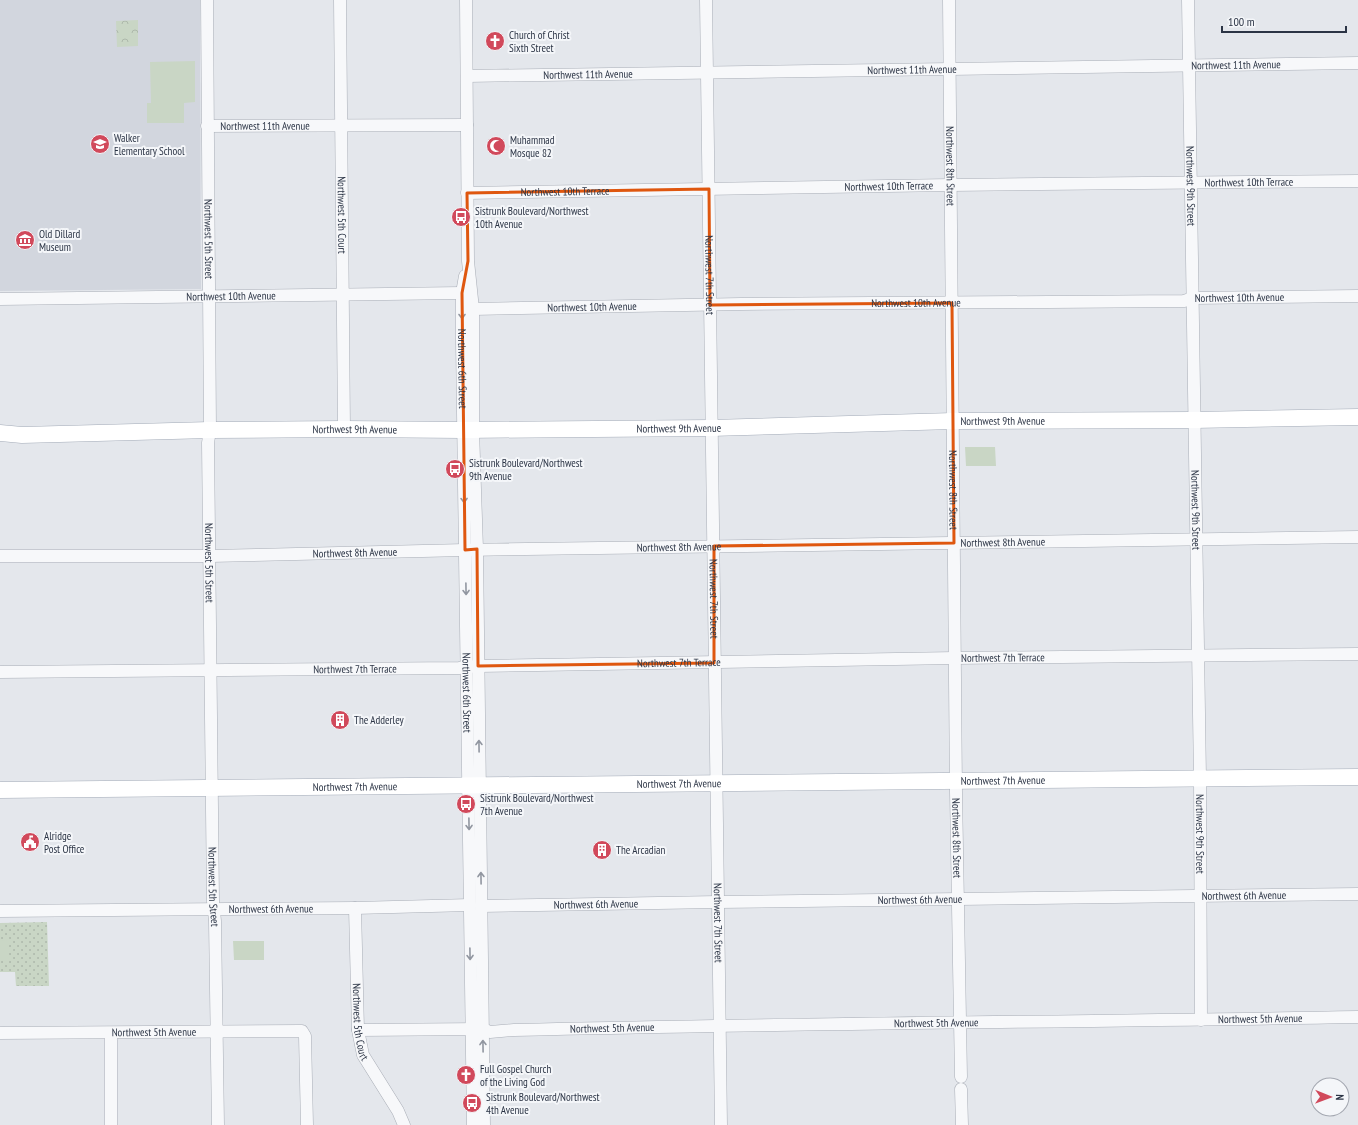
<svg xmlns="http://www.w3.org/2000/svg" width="1358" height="1125" font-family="'PT Sans Narrow',sans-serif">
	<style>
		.built { fill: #d2d6de }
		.grass { fill: url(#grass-dots) }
		.forest { fill: url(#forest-crowns) }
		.pitch { fill: #c9d6c5 }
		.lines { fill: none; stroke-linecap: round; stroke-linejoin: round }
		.minor-casing { stroke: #a9aeb7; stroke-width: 13 }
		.major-casing { stroke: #a3abb8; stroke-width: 17 }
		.minor { stroke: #f7f8fa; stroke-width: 12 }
		.major { stroke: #fff; stroke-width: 16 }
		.oneway { stroke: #9196a0 }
		.marked { fill: none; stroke: #df570f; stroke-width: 3; stroke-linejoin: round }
		.labels { text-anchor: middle; stroke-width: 4; stroke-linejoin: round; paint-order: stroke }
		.poi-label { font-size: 11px; fill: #2b3445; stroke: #f4f6f9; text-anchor: start }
		.street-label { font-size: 11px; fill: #2b3445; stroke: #f4f6f9 }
	</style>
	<defs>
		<pattern id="grass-dots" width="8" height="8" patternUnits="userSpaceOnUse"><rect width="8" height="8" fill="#c9d6c5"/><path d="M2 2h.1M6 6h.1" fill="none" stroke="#adb8ab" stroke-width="1.8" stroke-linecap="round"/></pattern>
		<pattern id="forest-crowns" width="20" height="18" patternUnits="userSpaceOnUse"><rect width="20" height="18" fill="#c9d6c5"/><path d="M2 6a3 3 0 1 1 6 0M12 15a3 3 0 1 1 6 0" fill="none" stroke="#adb8ab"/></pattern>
	</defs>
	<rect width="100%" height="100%" fill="#e4e7ec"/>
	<path class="built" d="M0,0h200l1,289 -201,2z"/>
	<path class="grass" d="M47,922l2,64h-33l-1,-14h-15v-49z"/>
	<path class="forest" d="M138,20v26l-21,1 -1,-26z"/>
	<path class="pitch" d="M195,61v41l-11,1v20h-37v-20h4l-1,-41z
		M965,447h30l1,19h-30z
		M8,940v21h-8v-20z
		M233,941h31v19h-30z"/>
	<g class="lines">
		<g class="minor-casing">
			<g id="minor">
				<path id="s1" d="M207,0c0,143 3,287 3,430l-2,13 5,458 2,20 3,204"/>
				<path id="s2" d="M340,0l4,429"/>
				<path d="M466,0l2,261 5,48v121l4,119 7,576"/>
				<path id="s3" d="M706,0l15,1125"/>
				<path id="s4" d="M949,0l7,792 5,285"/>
				<path id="s5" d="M1188,0l12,778 1,242"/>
				<path id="s6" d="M467,76l891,-13"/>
				<path id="s7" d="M207,126l260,-1"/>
				<path id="s8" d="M467,193l483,-8 408,-4"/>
				<path id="s9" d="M465,276l-3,17v48l11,784"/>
				<path id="s10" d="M0,299l462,-6"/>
				<path id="s11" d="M473,309l268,-5 443,-3 9,-3 165,-2"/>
				<path id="s12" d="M0,556h210l255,-6 893,-13"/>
				<path id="s13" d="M0,672l459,-4 19,-2 477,-8 403,-4"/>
				<path id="s14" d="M481,906l237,-4 640,-8"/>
				<path id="s15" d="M355,908l3,122 5,25 35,56 6,14"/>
				<path id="s16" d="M0,911l355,-3 115,-3"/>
				<path id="s17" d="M358,1030l125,-1 7,3 24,-2c281,-7 563,-8 844,-13"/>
				<path id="s18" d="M0,1033l302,-2 3,5 2,89"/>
				<path d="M961,1089l1,36"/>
				<path d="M111,1125v-92"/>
			</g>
		</g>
		<g class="major-casing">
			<g id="major">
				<path id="s19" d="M0,433l22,2 188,-5 134,-1 119,1 248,-2 242,-7 241,-1 164,-3"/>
				<path id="s20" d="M0,790l1358,-13"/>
			</g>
		</g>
		<use href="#minor" class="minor"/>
		<use href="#major" class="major"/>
	</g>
	<defs><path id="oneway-shaft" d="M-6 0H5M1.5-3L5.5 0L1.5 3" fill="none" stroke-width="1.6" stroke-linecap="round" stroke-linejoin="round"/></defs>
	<g class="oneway">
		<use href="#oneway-shaft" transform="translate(462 313) rotate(90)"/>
		<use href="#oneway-shaft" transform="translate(464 497) rotate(89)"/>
		<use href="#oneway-shaft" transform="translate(466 589) rotate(89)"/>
		<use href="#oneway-shaft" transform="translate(479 746) rotate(-91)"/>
		<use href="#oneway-shaft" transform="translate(469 824) rotate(89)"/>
		<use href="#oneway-shaft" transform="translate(481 878) rotate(-91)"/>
		<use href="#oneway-shaft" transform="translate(470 954) rotate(89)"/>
		<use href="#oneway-shaft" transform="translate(483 1046) rotate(-91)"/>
	</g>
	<path class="marked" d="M709,189l1,116 242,-2 2,240 -240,3v117l-236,3 -1,-117 -12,1 -3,-257 6,-32 -1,-68z"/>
	<defs>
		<g id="church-disc" transform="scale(1)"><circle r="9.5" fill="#d1495b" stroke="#f4f6f9"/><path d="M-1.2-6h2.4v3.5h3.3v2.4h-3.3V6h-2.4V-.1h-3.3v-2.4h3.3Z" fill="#fff"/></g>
		<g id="school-disc" transform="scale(1)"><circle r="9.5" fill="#d1495b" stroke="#f4f6f9"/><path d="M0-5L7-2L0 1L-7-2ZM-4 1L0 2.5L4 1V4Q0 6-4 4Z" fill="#fff"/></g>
		<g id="mosque-disc" transform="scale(1)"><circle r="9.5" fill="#d1495b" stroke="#f4f6f9"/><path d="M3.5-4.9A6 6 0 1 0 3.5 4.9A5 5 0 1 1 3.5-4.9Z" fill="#fff"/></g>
		<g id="bus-disc" transform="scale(1)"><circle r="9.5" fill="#d1495b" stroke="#f4f6f9"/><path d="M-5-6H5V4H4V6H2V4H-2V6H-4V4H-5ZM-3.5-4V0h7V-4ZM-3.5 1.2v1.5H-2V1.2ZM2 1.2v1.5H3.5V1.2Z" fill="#fff"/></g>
		<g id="museum-disc" transform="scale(1)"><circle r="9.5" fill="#d1495b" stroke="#f4f6f9"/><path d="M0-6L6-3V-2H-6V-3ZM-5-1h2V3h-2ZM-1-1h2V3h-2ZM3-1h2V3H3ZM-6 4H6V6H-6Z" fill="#fff"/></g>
		<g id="building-disc" transform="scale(1)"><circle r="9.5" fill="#d1495b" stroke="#f4f6f9"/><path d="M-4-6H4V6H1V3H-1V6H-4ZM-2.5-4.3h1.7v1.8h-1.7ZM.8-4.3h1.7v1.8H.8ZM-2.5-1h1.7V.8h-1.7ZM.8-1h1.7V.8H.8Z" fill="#fff"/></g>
		<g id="civic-disc" transform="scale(1)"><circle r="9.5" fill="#d1495b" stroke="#f4f6f9"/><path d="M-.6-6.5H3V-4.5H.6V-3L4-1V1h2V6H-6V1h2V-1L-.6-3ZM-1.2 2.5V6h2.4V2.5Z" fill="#fff"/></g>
	</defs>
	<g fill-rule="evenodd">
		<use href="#church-disc" x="495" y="41"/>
		<use href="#school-disc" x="100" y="144"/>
		<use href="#mosque-disc" x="496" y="146"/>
		<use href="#bus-disc" x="461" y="217"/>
		<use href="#museum-disc" x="25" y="240"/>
		<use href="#bus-disc" x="455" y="469"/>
		<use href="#building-disc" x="340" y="720"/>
		<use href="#bus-disc" x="466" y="804"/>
		<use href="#civic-disc" x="30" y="842"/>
		<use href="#building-disc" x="602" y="850"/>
		<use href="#church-disc" x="466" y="1075"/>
		<use href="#bus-disc" x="472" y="1103"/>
	</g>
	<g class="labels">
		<g class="poi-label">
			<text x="509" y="39">Church of Christ<tspan x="509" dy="13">Sixth Street</tspan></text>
			<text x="114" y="142">Walker<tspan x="114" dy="13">Elementary School</tspan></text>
			<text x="510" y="144">Muhammad<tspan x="510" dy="13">Mosque 82</tspan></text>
			<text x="475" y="215">Sistrunk Boulevard/Northwest<tspan x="475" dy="13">10th Avenue</tspan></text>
			<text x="39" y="238">Old Dillard<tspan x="39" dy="13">Museum</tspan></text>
			<text x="469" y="467">Sistrunk Boulevard/Northwest<tspan x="469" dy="13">9th Avenue</tspan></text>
			<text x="354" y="724">The Adderley</text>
			<text x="480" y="802">Sistrunk Boulevard/Northwest<tspan x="480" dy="13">7th Avenue</tspan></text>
			<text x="44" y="840">Alridge<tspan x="44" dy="13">Post Office</tspan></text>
			<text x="616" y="854">The Arcadian</text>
			<text x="480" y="1073">Full Gospel Church<tspan x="480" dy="13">of the Living God</tspan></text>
			<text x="486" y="1101">Sistrunk Boulevard/Northwest<tspan x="486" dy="13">4th Avenue</tspan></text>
		</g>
		<g class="street-label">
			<text dy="4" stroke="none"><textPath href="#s6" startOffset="769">Northwest 11th Avenue</textPath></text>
			<text dy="4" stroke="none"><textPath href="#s6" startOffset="445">Northwest 11th Avenue</textPath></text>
			<text dy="4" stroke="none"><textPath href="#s6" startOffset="121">Northwest 11th Avenue</textPath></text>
			<text dy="4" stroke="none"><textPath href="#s7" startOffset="58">Northwest 11th Avenue</textPath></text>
			<text dy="4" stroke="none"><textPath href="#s4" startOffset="166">Northwest 8th Street</textPath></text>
			<text dy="4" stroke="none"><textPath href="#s8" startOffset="782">Northwest 10th Terrace</textPath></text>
			<text dy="4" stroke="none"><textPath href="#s8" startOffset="422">Northwest 10th Terrace</textPath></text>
			<text dy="4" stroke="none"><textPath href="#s5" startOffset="186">Northwest 9th Street</textPath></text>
			<text dy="4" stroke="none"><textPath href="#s8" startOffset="98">Northwest 10th Terrace</textPath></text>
			<text dy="4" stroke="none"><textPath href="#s2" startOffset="215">Northwest 5th Court</textPath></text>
			<text dy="4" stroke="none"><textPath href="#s1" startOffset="239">Northwest 5th Street</textPath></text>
			<text dy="4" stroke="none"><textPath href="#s3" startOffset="275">Northwest 7th Street</textPath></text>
			<text dy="4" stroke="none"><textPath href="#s10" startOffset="231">Northwest 10th Avenue</textPath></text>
			<text dy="4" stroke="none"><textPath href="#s11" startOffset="767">Northwest 10th Avenue</textPath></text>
			<text dy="4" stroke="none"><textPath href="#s11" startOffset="443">Northwest 10th Avenue</textPath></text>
			<text dy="4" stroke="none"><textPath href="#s11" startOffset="119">Northwest 10th Avenue</textPath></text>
			<text dy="4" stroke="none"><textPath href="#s9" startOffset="93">Northwest 6th Street</textPath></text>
			<text dy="4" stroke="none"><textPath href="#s19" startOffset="1003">Northwest 9th Avenue</textPath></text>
			<text dy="4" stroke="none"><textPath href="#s19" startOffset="679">Northwest 9th Avenue</textPath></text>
			<text dy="4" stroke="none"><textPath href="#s19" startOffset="355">Northwest 9th Avenue</textPath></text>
			<text dy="4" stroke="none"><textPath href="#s4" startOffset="490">Northwest 8th Street</textPath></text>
			<text dy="4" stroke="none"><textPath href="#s5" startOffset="510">Northwest 9th Street</textPath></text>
			<text dy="4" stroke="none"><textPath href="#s12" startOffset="1003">Northwest 8th Avenue</textPath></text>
			<text dy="4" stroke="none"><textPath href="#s12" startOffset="679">Northwest 8th Avenue</textPath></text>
			<text dy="4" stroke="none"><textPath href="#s12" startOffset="355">Northwest 8th Avenue</textPath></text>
			<text dy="4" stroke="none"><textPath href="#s1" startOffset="563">Northwest 5th Street</textPath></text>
			<text dy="4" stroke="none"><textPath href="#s3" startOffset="599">Northwest 7th Street</textPath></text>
			<text dy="4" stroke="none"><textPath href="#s13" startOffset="1003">Northwest 7th Terrace</textPath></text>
			<text dy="4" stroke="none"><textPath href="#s13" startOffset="679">Northwest 7th Terrace</textPath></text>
			<text dy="4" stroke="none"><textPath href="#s13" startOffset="355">Northwest 7th Terrace</textPath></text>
			<text dy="4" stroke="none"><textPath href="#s9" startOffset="417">Northwest 6th Street</textPath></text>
			<text dy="4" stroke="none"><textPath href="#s20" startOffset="1003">Northwest 7th Avenue</textPath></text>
			<text dy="4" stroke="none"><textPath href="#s20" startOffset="679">Northwest 7th Avenue</textPath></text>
			<text dy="4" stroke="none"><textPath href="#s20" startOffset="355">Northwest 7th Avenue</textPath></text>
			<text dy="4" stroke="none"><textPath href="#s5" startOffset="834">Northwest 9th Street</textPath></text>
			<text dy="4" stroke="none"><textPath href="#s4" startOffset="838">Northwest 8th Street</textPath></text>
			<text dy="4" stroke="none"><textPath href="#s1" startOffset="887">Northwest 5th Street</textPath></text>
			<text dy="4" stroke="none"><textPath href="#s14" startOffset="763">Northwest 6th Avenue</textPath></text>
			<text dy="4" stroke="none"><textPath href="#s14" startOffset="439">Northwest 6th Avenue</textPath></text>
			<text dy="4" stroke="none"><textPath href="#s14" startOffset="115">Northwest 6th Avenue</textPath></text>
			<text dy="4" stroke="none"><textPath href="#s16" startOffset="271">Northwest 6th Avenue</textPath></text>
			<text dy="4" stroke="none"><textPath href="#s3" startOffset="923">Northwest 7th Street</textPath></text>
			<text dy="4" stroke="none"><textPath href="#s17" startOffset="903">Northwest 5th Avenue</textPath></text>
			<text dy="4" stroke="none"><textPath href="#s15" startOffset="114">Northwest 5th Court</textPath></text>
			<text dy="4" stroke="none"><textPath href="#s17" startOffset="579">Northwest 5th Avenue</textPath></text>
			<text dy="4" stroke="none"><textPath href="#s17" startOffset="255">Northwest 5th Avenue</textPath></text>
			<text dy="4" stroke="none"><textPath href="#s18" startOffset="154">Northwest 5th Avenue</textPath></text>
		</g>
	</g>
	<g transform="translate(1330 1097) rotate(91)"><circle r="19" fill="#f4f6f9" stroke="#a4a8b1"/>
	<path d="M0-3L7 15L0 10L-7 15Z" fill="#d1495b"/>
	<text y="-6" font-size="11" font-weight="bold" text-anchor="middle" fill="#2b3445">N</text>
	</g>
	<path d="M1222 26v6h124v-6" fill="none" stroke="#2b3445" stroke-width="2"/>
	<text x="1228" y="26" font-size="12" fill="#2b3445" stroke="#f4f6f9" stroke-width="3" paint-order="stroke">100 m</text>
</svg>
